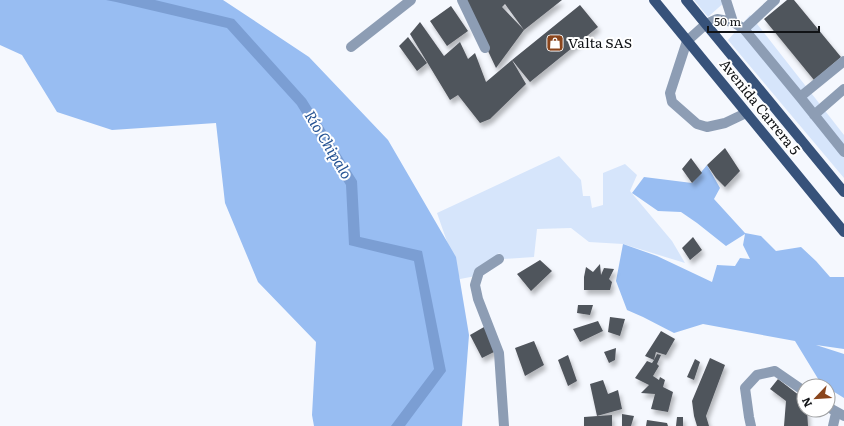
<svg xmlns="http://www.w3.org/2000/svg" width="844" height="426" font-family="Literata,serif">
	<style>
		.green { fill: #d6e5fb }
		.forest { fill: #98bdf2 }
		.water { fill: #7b9ed3 }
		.building { fill: #50545b; filter: url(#shadow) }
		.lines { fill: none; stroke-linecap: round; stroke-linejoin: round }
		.minor { stroke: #8d9db4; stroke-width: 10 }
		.major { stroke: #37527a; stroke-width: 10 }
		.labels { text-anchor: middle; stroke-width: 4; stroke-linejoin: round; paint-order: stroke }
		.poi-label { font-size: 14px; fill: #111316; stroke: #fff; text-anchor: start }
		.street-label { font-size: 14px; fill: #111316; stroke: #fff }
		.water-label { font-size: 15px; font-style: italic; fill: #275494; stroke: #fff }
	</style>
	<defs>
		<filter id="shadow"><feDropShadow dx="2.5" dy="4.5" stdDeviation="2" flood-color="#0004"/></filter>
	</defs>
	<rect width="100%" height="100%" fill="#f5f8fe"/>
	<path class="green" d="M694,0h33l-19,17z
		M750,15l94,120v43l-116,-138z
		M559,156l22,24 2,16h7l2,12 11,-3v-32l22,-9 12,11 -7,16 42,50 13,22 -62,-19 -34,-2 -18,-14 -34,1 -3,28 -30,2 -5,-6 -18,22 -21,4 -23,-66z"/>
	<path class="forest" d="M0,0h223l86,57 79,83 68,117 13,78 -7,91h-148l-2,-11 4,-73 -58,-60 -33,-79 -9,-80 -104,7 -55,-18 -35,-57 -22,-10z
		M707,165l13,23 -6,11 31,34 16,3 15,15 25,-4 15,14 14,16h14v72l-28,-4 28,9v44l-16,-10v-2h-2l-6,-4 -25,-41 -92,-17 -29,9 -31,-16 -16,-7 -11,-29 7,-37 34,12 55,26 5,-17 18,1 5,-8 10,1 -7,-14 2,-11 -19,12 -29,-23 -16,-11 -23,-1 -26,-18 12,-16 48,6z"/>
	<path class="water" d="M106,0h49l79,19 72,80 51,82 3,56 62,14 24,120 -41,55h-14l43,-57 -20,-108 -65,-16 -3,-60 -49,-80 -70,-77 -111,-26z"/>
	<path class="building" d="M464,0h98l-38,30 -19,-26 -3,3 22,23 -28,38z
		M787,0h7l47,57 -27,23 -50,-61z
		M580,5l18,22 -68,55 -18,-22 14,24 -36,35 -10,4 -22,-28 -8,5 -40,-66 10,-12 24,34 16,-14 8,17 7,-6 11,29 26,-22z
		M451,6l17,25 -21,15 -17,-25z
		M408,37l19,26 -10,8 -18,-25z
		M725,148l15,23 -15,16 -9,-9 -9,-13z
		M691,158l11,15 -10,10 -10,-14z
		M693,237l9,13 -12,10 -8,-12z
		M540,260l12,11 -21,20 -14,-17z
		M600,264l1,11 3,-7 10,1 -5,10 3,3 -2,8h-26v-13l2,-10 7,5z
		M578,305h15l-3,10 -13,-2z
		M610,317l15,2 -5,17 -12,-4z
		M598,321l5,10 -23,11 -7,-13z
		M484,327l12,24 -14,7 -12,-23z
		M661,331l14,8 -9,16 -10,-3 -2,8 3,-6 4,1 -4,9 2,2 -6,10 6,4 1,-3 5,3 -2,7 10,5 -5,20 -17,-3 4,-15 -14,-1 8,-8 -14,-7 12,-17 5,2 2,-3 -9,-4z
		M534,341l10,24 -19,11 -10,-28z
		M616,348l-1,12 -6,3 -5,-11z
		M568,355l9,26 -9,5 -10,-26z
		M710,358l15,7 -19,51 3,10h-12l-3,-10 -2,-15z
		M695,359l5,3 -6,18 -7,-3z
		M778,379l26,20v11h3l1,16h-24l2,-25 -16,-12z
		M603,380l5,14 10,-4 4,19 -25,7 -7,-32z
		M622,414l12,2 -3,10h-9z
		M612,415v11h-28v-9z
		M677,417h6v9h-7z
		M647,420l20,3 1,3h-22z"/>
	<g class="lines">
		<path class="minor" d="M462,0l23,48
			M726,0l7,22
			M744,29l31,-29
			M351,47l60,-47
			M800,97l44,-36
			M746,113l-21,10 -18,4 -10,-3 -25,-22 -2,-9 17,-52 19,-17 11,-5 16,3 11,7 56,68 44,55
			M814,115l30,-26
			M499,259l-20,13 -4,13 3,14 21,54 5,73
			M828,407l16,9
			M751,426l-2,-9 -4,-29 12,-13 18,-4 29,20
			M833,426l3,-13"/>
		<path class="major" d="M654,0l190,232
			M686,0l158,192"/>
	</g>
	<defs>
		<g id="shop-square" transform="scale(0.9)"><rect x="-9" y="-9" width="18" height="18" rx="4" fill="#8a451c" stroke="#fff"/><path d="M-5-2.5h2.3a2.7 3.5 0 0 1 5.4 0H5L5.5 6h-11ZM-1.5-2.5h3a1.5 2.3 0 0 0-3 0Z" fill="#fff"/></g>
	</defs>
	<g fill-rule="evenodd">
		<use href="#shop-square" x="555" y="43"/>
	</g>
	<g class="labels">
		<g class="poi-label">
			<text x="568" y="48">Valta SAS</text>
		</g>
		<g class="street-label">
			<text transform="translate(760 107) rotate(51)" y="5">Avenida Carrera 5</text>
		</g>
		<g class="water-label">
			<text transform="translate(328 145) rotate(59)" y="5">Río Chipalo</text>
		</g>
	</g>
	<g transform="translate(816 398) rotate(245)"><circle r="19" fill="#ffffff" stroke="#a0a1a2"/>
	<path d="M0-3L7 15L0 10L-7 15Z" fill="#8a451c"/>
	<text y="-6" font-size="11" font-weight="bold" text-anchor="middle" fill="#111316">N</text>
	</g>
	<path d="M708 26v6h111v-6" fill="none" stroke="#111316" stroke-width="2"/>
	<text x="714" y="26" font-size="12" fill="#111316" stroke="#ffffff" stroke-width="3" paint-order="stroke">50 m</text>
</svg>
